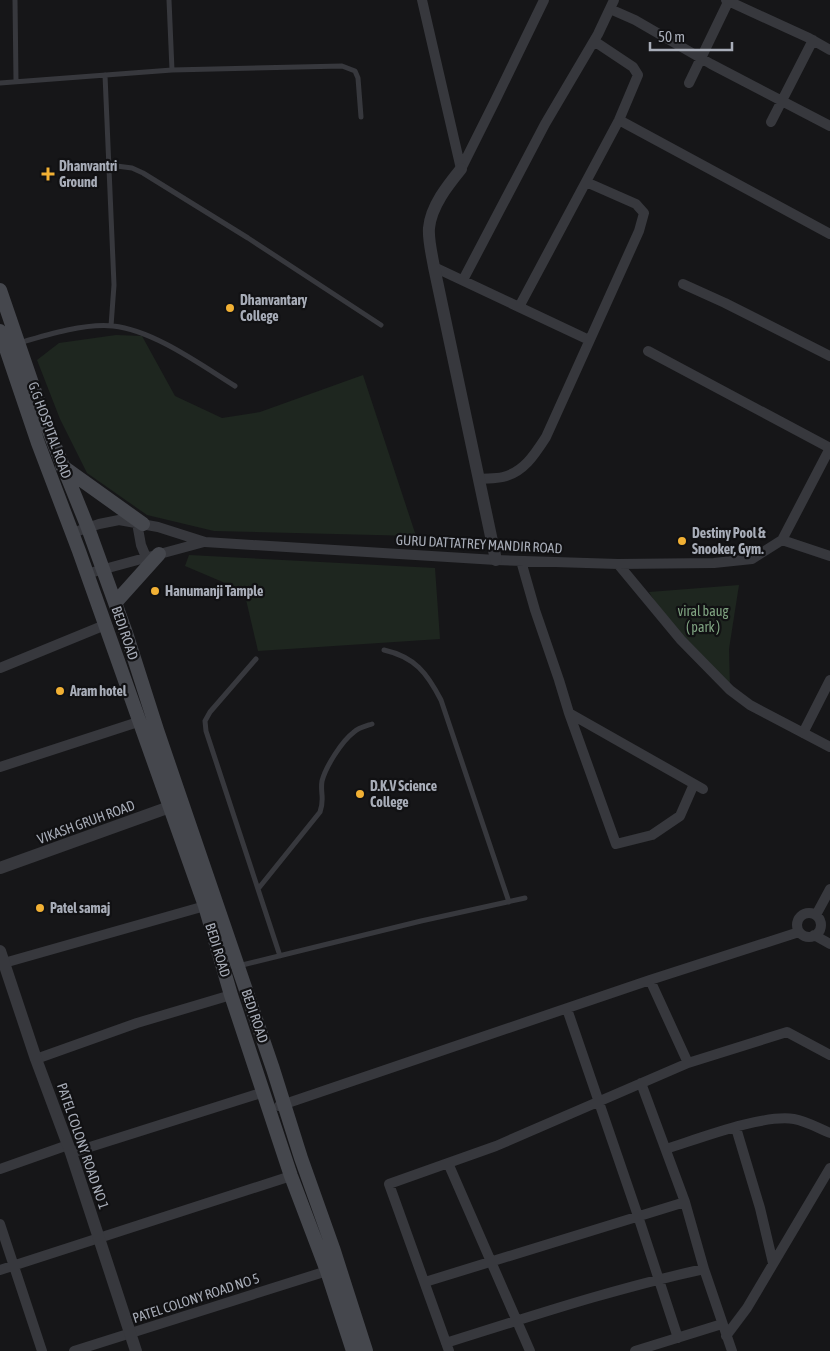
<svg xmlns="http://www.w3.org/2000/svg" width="830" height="1351" font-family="'Asap Condensed',sans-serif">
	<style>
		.green { fill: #1e261f }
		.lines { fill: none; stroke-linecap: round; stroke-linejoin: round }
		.service { stroke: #37383d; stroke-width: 5 }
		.minor { stroke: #37383d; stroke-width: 10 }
		.tertiary { stroke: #37383d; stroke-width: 12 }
		.secondary { stroke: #45474d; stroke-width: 14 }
		.poi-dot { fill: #f2b134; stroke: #111113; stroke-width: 2 }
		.labels { text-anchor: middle; stroke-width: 4.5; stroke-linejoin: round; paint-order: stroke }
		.poi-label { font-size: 14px; font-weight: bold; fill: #a8adb8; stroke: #111113; text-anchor: start }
		.street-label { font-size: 14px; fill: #a8adb8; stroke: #111113 }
		.park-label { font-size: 14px; fill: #7fa381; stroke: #111113 }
	</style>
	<rect width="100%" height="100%" fill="#161618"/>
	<path class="green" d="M116,335l26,1 33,60 47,22 38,-6 103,-37 53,161 -202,-5 -67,-16 -60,-42 -27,-54 -23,-59 22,-17z
		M189,555l246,13 5,71 -182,12 -14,-60 -59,-25z
		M739,585l-10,64 1,41 -59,-62 -22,-36z"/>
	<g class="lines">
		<path class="service" d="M15,0l1,81
			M169,0l3,70
			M105,75l9,210 -3,41
			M0,83l172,-13 170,-4 13,5 3,7 3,39
			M109,165l23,3 11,5 105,65 133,87
			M19,343c27,-8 66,-20 94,-17 40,4 88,39 122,60
			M384,650c31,7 43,23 57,50l68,202
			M256,659l-46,53 -5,9 1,10 74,225
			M258,889l62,-77c5,-13 0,-19 2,-31 4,-15 20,-40 32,-49 4,-4 12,-6 18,-8
			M238,966l183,-45 104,-23"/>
		<path class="minor" d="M422,0l39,169
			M726,0l83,38 21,12
			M610,9l25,11 76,44 119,62
			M689,83l40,-83
			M619,120l211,114
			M771,122l42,-82
			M461,169l34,-68 49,-101
			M434,267l155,73
			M463,280l82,-156 53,-90 16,-34
			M683,284l42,19 105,53
			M519,307l100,-187 19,-45 -5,-8 -39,-26
			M648,351l182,97
			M479,479c7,-1 16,0 24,-2 21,-5 32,-23 43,-40l93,-206 5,-18 -8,-9 -50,-22
			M137,523l4,22 5,12
			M72,533l27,-9 20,-4 39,7 47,15 291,18 122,4 96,-1 38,-4 30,-19 48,-92
			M782,540l48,16
			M521,561l14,49 24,70 10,33 47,131 36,-9 28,-19 14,-32
			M618,564l63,76 49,50 20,15 80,42
			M86,574l118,-32
			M0,668l105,-43
			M569,713l134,76
			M803,733l27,-53
			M0,767l138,-45
			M797 925a12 12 0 1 1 24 0a12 12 0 1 1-24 0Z
			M816,915l14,-26
			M814,935l16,9
			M4,963l201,-57
			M650,980l38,83
			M567,1009l71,207 40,122
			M36,1059l101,-36 94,-28
			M641,1083l44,119 19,67 28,82
			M279,1106l371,-126 149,-48
			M736,1128l24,80 13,55
			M666,1149c32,-10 96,-35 128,-30 12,2 24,9 36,14
			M71,1153l193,-61
			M448,1163l82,188
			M0,1169l68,-24
			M0,1224l42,127
			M0,1270l291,-94
			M425,1282l260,-80
			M726,1336l21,-28 83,-140
			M446,1343c86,-27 170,-55 258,-74
			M74,1351l253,-80
			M449,1351l-60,-167 107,-38 192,-83 99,-31 43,23
			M635,1351l87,-27"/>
		<path class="tertiary" d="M461,169c-13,16 -30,37 -32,59 -1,12 3,27 5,39l62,293
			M0,868l178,-64
			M0,951l36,108 35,94 65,198"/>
		<path class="secondary" d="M0,290l46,134 42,104 38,105 31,97 116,339 28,89 32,90 33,103
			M0,331l38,112 41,108 126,355 26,89 60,181 36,95 26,80
			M62,466l81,58
			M115,603l44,-49"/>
	</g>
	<g class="poi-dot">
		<path d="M45.5 166.5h5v5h5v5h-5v5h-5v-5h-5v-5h5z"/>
		<circle cx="230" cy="308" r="5"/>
		<circle cx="682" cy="541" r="5"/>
		<circle cx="155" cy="591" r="5"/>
		<circle cx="60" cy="691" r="5"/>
		<circle cx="360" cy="794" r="5"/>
		<circle cx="40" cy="908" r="5"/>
	</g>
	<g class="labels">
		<g class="poi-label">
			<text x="59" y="171">Dhanvantri<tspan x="59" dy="16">Ground</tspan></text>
			<text x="240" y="305">Dhanvantary<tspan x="240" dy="16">College</tspan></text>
			<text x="692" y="538">Destiny Pool &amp;<tspan x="692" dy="16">Snooker, Gym.</tspan></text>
			<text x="165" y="596">Hanumanji Tample</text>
			<text x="70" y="696">Aram hotel</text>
			<text x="370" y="791">D.K.V Science<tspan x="370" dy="16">College</tspan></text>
			<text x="50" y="913">Patel samaj</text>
		</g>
		<g class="street-label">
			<text transform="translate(50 430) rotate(70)" y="5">G.G HOSPITAL ROAD</text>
			<text transform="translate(479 544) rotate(3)" y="5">GURU DATTATREY MANDIR ROAD</text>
			<text transform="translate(125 633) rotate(71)" y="5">BEDI ROAD</text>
			<text transform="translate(86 822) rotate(-20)" y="5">VIKASH GRUH ROAD</text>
			<text transform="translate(218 950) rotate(73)" y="5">BEDI ROAD</text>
			<text transform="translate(255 1016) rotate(71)" y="5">BEDI ROAD</text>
			<text transform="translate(83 1146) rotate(71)" y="5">PATEL COLONY ROAD NO 1</text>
			<text transform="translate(196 1298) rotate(-18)" y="5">PATEL COLONY ROAD NO 5</text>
		</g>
		<g class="park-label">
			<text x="703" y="616">viral baug<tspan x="703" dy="16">( park )</tspan></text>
		</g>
	</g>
	<path d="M650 42v8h82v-8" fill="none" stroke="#a8adb8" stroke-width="2.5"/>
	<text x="658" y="42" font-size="15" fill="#a8adb8" stroke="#111113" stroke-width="4" paint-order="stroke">50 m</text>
</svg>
